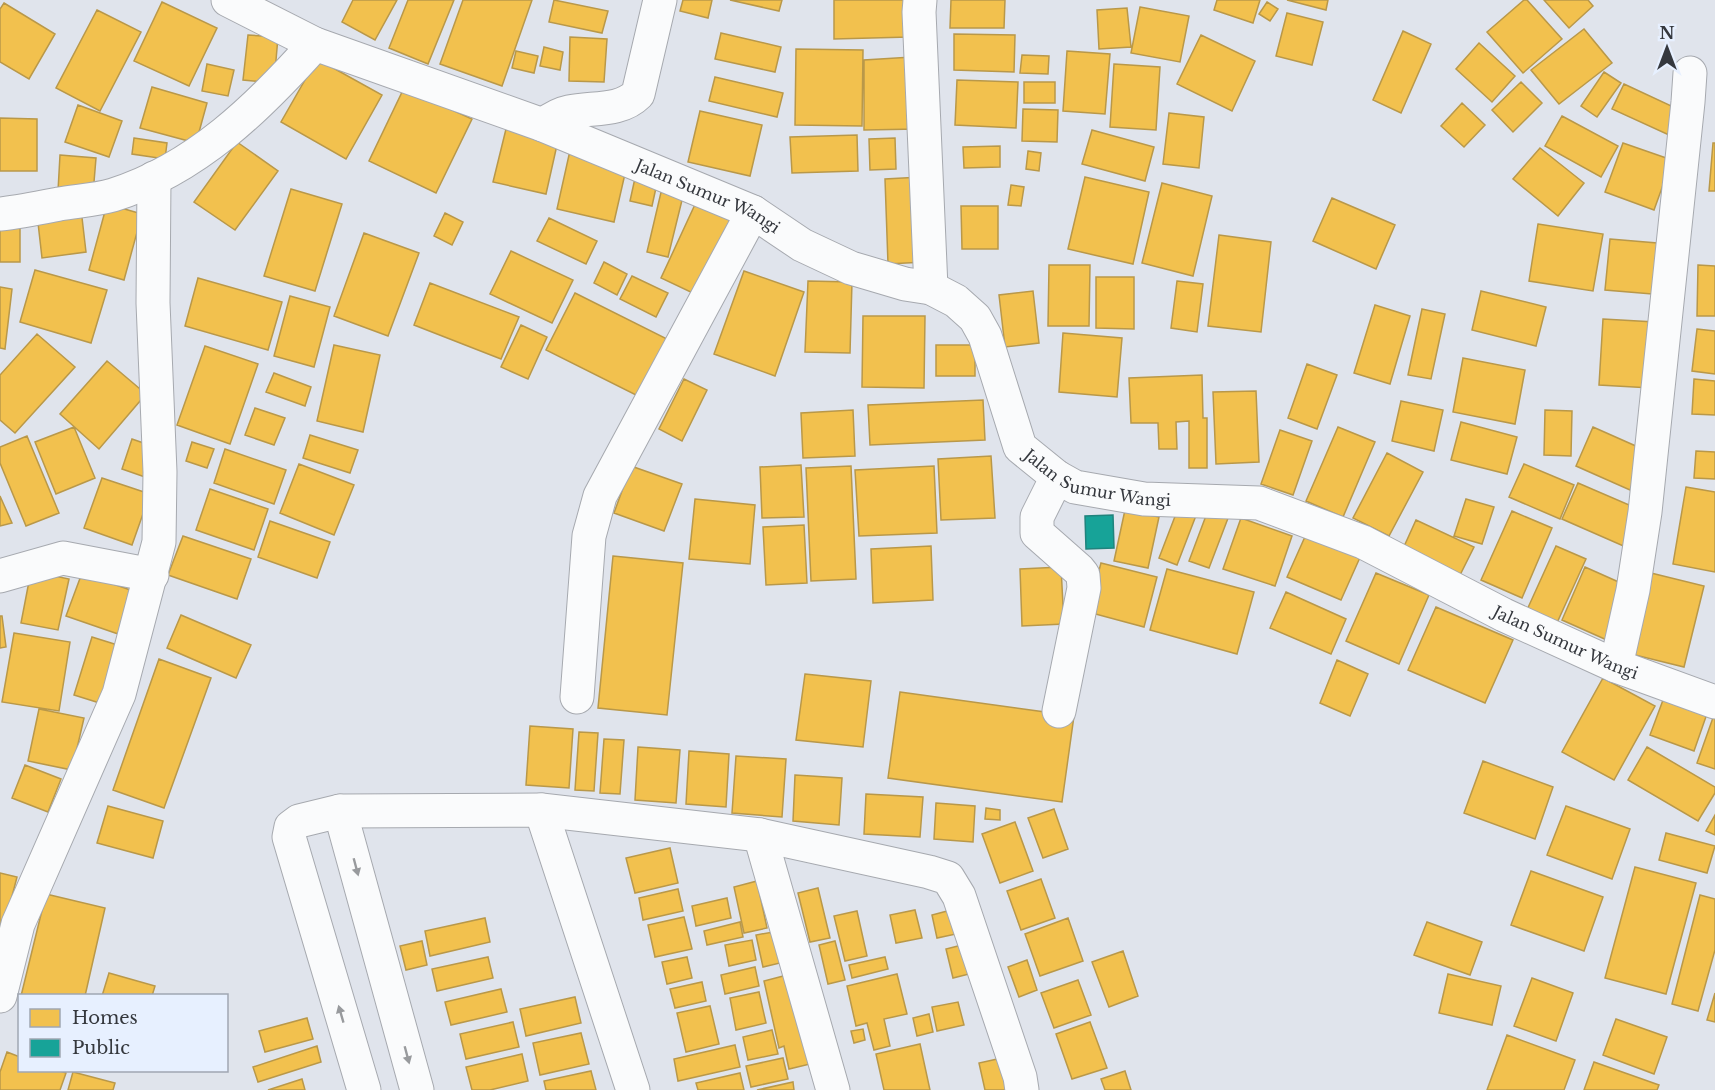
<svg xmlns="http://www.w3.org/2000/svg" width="1715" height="1090" font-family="'Libre Baskerville',serif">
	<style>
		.homes { fill: #f2c14e; stroke: #b99849; stroke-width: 1.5 }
		.public { fill: #17a398; stroke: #20837d; stroke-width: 1.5 }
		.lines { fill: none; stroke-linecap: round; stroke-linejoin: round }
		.street-casing { stroke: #a6a9af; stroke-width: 35 }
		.street { stroke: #fafbfc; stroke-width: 33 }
		.oneway { fill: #989a9d }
		.labels { text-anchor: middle; stroke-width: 6; stroke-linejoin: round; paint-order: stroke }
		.street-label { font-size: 16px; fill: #35383e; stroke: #e7f0ff }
	</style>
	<rect width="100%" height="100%" fill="#e0e4ec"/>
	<path class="homes" d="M353,0h44l-22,40 -33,-18z
		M408,0h46l-26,64 -39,-16z
		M463,0h69l-30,86 -62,-22z
		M554,0l54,11 -6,22 -53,-11z
		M683,0h29l-4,18 -28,-7z
		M730,0h52l-3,11z
		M834,0h83l-8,37 -75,2z
		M951,0h54l-1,28h-54z
		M1217,0h43l-7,23 -39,-13z
		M1287,0h41l-2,10z
		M1524,0h3l35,39 -39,34 -36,-41z
		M1544,0h44l5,6 -24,22z
		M162,2l55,26 -28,58 -55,-25z
		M1267,2l11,7 -8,12 -11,-7z
		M4,3l51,31 -26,45 -29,-17v-53z
		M1140,7l49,9 -9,46 -49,-9z
		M1127,8l4,39 -32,2 -2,-39z
		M97,10l44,22 -41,79 -44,-23z
		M1287,13l36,9 -11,43 -36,-9z
		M1584,29l28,34 -53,41 -28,-34z
		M1403,31l28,13 -30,69 -28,-13z
		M721,33l60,14 -6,25 -60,-13z
		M954,34l61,1 -1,37 -60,-2z
		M248,35l30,2 -4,46 -31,-3z
		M1201,35l54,26 -23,50 -55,-27z
		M570,37l37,2 -3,43 -35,-1z
		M1479,43l36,33 -23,26 -36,-33z
		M544,47l19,5 -3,18 -20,-4z
		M796,49l67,1 -1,76 -67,-1z
		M516,51l22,5 -4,17 -22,-5z
		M1067,51l43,3 -5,60 -42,-3z
		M1022,55l27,1 -1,18 -28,-1z
		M912,57l5,72 -53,1v-70z
		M317,59l65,36 -36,64 -65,-37z
		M207,64l27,6 -6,26 -26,-5z
		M1114,64l46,3 -4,63 -46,-3z
		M1604,72l17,11 -24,34 -16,-11z
		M715,77l68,16 -6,24 -68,-16z
		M957,80l61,2 -2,46 -61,-3z
		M1024,82h31v21h-31z
		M1521,82l21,21 -29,29 -21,-22z
		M1624,84l56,26 -11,25 -57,-26z
		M152,87l55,16 -11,40 -56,-15z
		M404,88l68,31 -36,74 -67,-32z
		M1462,103l23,22 -21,22 -23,-21z
		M78,105l44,16 -13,36 -44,-15z
		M1023,109l35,1 -1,32 -35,-1z
		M700,111l62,14 -12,51 -62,-14z
		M1169,113l35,4 -5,51 -36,-4z
		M1562,116l56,30 -17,31 -56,-31z
		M0,118l37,1v52h-37z
		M507,125l52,11 -13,58 -53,-12z
		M1092,130l62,17 -9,34 -63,-17z
		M857,135l1,36 -66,2 -2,-36z
		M134,138l33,5 -2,16 -33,-5z
		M895,138l1,31 -26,1 -1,-31z
		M237,142l41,29 -43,59 -41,-28z
		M1623,143l49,17 -18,50 -49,-18z
		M1713,143h2v48h-6z
		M571,146l56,19 -13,57 -57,-13z
		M1000,146v21l-36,1 -1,-21z
		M1540,148l44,35 -26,33 -45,-37z
		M1028,151l13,2 -2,18 -13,-2z
		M60,155l36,3 -3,36 -35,-3z
		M637,169l22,5 -7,32 -22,-5z
		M921,177l3,85 -36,2 -3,-85z
		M1085,177l64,15 -16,72 -65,-15z
		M1162,183l50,13 -19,80 -51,-13z
		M1011,185l13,2 -3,19 -13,-1z
		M662,188l22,4 -16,65 -21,-5z
		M291,189l51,15 -27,87 -51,-15z
		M698,198l36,17 -37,80 -36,-17z
		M1332,198l63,27 -19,44 -63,-28z
		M107,204l35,10 -18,66 -35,-10z
		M961,206h37v43h-36z
		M81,209l5,43 -44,6 -5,-44z
		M445,213l18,9 -11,23 -18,-9z
		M0,216h20v46h-20z
		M549,218l48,23 -11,23 -49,-23z
		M1538,224l65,10 -10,57 -64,-10z
		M364,233l55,20 -31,83 -54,-20z
		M1219,235l52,7 -10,90 -53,-6z
		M1610,239l59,5 -5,51 -59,-5z
		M511,251l62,29 -21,43 -62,-29z
		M604,262l23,12 -10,21 -23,-12z
		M1049,265h41l-1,61h-41z
		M1698,265l17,1v50h-18z
		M35,270l72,20 -16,53 -71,-21z
		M744,271l60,21 -29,84 -61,-22z
		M632,276l36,17 -12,24 -36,-18z
		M1096,277h38v52l-38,-1z
		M198,278l84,24 -14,48 -83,-24z
		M808,281l44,1 -2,71 -45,-1z
		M1177,281l26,3 -6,48 -26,-4z
		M430,283l89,34 -18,42 -87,-34z
		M0,287l12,2 -7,60 -5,-1z
		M1033,291l6,52 -34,4 -6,-52z
		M1481,291l65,16 -10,39 -64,-16z
		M575,293l96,48 -29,57 -96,-48z
		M290,296l40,11 -16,60 -40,-11z
		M1375,305l35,11 -20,68 -36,-11z
		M1422,309l23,5 -14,65 -23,-4z
		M863,316h62l-1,72 -62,-1z
		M1603,319l52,3 -4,66 -52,-3z
		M521,325l26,12 -19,42 -27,-12z
		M1697,329l18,2v43l-23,-3z
		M1063,333l59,5 -5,59 -58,-5z
		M37,334l38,33 -60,66 -15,-13v-45z
		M334,345l46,10 -17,77 -46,-11z
		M936,345h39v31h-39z
		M205,346l53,18 -28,80 -53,-19z
		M1463,358l62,12 -10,54 -62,-12z
		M107,361l39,33 -47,55 -39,-35z
		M1307,364l30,11 -20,54 -29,-11z
		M274,373l37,14 -6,19 -39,-14z
		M1202,375l1,43h4v50h-18v-47l-13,1 1,27h-18l-1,-26h-27l-2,-45z
		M684,379l23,11 -25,51 -23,-12z
		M1694,379l21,2v34l-23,-1z
		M1256,391l3,71 -43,2 -3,-72z
		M983,400l2,40 -115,5 -2,-40z
		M1401,401l42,9 -9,41 -42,-10z
		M255,408l30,10 -11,27 -29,-10z
		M853,410l2,46 -52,2 -2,-45z
		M1545,410l27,1 -1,45 -27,-1z
		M1461,422l56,15 -10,37 -56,-14z
		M74,427l21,51 -39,16 -21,-52z
		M1338,427l37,15 -32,75 -37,-16z
		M1593,427l54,24 -17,39 -54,-24z
		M1280,430l32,11 -19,54 -32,-11z
		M310,435l48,15 -8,23 -47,-15z
		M27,436l32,77 -33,13 -26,-63v-16z
		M132,439l23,8 -10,30 -23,-8z
		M192,442l22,7 -7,19 -21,-7z
		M225,449l61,21 -12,34 -60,-21z
		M1696,451l19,1v27l-21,-1z
		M1387,453l36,19 -34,64 -36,-18z
		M991,456l4,62 -54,2 -3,-61z
		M299,464l55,21 -20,50 -54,-22z
		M1524,464l50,21 -14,34 -51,-22z
		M801,465l3,52 -42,1 -2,-51z
		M631,466l51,18 -18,47 -50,-18z
		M851,466l5,113 -45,2 -5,-113z
		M934,466l3,67 -78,3 -4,-66z
		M102,478l48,16 -18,51 -48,-17z
		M1578,483l65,28 -15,37 -66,-29z
		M1686,487l29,5v80l-42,-8z
		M210,489l58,20 -14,41 -58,-20z
		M0,496l12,27 -12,3z
		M695,499l60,6 -5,59 -61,-5z
		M1466,499l28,8 -12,37 -28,-8z
		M1210,505l20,8 -21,55 -20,-7z
		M1179,506l18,7 -20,52 -18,-7z
		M1125,510l34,7 -11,51 -34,-7z
		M1512,511l40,17 -30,70 -41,-18z
		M1241,518l51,18 -17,50 -52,-17z
		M1416,520l58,27 -15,30 -57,-26z
		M270,521l60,21 -13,36 -59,-21z
		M804,525l3,58 -41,2 -3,-58z
		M1308,530l54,23 -21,47 -54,-23z
		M183,536l68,23 -14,40 -69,-24z
		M931,546l2,54 -60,3 -2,-54z
		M1556,546l30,13 -30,66 -30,-13z
		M613,556l70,7 -16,152 -69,-7z
		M1101,563l56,14 -13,50 -56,-15z
		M1061,567l3,57 -42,2 -2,-57z
		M1585,567l47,21 -23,53 -47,-21z
		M1167,569l87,23 -17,62 -87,-24z
		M31,571l38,8 -11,51 -37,-7z
		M82,573l54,19 -15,43 -55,-19z
		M1376,573l53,22 -30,69 -53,-23z
		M1651,573l53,13 -20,81 -53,-13z
		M1286,592l60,27 -15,35 -61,-26z
		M1436,607l77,33 -28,63 -77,-33z
		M181,615l70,30 -15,33 -69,-30z
		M0,616h2l4,31 -6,1z
		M14,633l56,9 -11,69 -57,-9z
		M92,637l32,10 -18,58 -32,-10z
		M159,659l52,19 -47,130 -51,-18z
		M1337,660l31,14 -18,42 -30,-13z
		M805,674l66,7 -8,66 -67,-7z
		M1603,678l52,28 -41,74 -52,-28z
		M900,692l174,24 -12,86 -174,-24z
		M1666,692l43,16 -15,43 -44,-16z
		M39,709l45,9 -12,52 -44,-9z
		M1715,712v57l-18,-6z
		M530,726l43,3 -4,59 -43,-3z
		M579,732l19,1 -4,58 -19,-1z
		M604,739l20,1 -4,54 -20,-1z
		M638,747l42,3 -4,53 -41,-3z
		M1647,747l68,40v6l-17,28 -70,-41z
		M689,751l40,3 -3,53 -40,-3z
		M736,756l50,3 -4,58 -50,-4z
		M1483,761l70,26 -18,52 -71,-26z
		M25,765l36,14 -13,33 -36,-14z
		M795,775l47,3 -3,47 -46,-4z
		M866,794l57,3 -3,40 -56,-3z
		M936,803l39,3 -2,36 -39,-3z
		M108,806l55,15 -10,37 -56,-15z
		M1566,806l64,23 -18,50 -65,-24z
		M986,808l14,2v10l-15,-1z
		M1054,809l14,40 -25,9 -15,-40z
		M1715,815v20l-9,-4z
		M1015,822l18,49 -33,12 -18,-49z
		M1666,833l49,13 -8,27 -48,-13z
		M670,848l8,35 -43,10 -9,-35z
		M1635,867l61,16 -30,111 -61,-16z
		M1531,871l72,26 -19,54 -73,-26z
		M0,873l17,4 -15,58 -2,-1z
		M1041,879l14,39 -34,12 -14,-39z
		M757,881l10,47 -23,5 -10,-46z
		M818,888l12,50 -20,4 -12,-49z
		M678,889l5,22 -40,9 -4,-22z
		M46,894l59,14 -20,88h-64z
		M1700,895l15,4v51l-17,61 -26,-7z
		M727,898l4,20 -35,8 -4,-20z
		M915,910l7,28 -26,5 -6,-28z
		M951,910l5,24 -19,4 -5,-23z
		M857,911l10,45 -22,5 -11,-45z
		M684,917l8,32 -37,8 -7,-32z
		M485,918l5,24 -60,14 -5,-25z
		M1068,918l15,43 -43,15 -15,-42z
		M740,922l3,15 -36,8 -3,-14z
		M1427,922l55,20 -12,33 -56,-20z
		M773,932l7,31 -17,4 -7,-32z
		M752,940l4,20 -27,6 -4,-21z
		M422,941l5,24 -21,5 -6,-24z
		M835,941l10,39 -17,4 -9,-39z
		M962,945l7,29 -16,4 -7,-29z
		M1123,951l15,45 -29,11 -17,-45z
		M488,957l5,21 -56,13 -5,-22z
		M687,957l5,21 -25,6 -5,-22z
		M885,957l3,12 -36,9 -3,-13z
		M1027,960l10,30 -18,7 -11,-30z
		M755,967l4,19 -34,8 -4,-19z
		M109,973l46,13 -3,10h-50z
		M791,974l19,90 -21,5 -5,-23 -5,2 -15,-67z
		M897,974l10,40 -23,5 6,27 -16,4 -7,-27 -11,3 -9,-40z
		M1448,974l53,12 -9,39 -53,-12z
		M1532,978l41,15 -17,48 -42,-15z
		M1078,980l13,35 -37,13 -13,-35z
		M702,982l4,19 -31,7 -5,-19z
		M501,989l6,23 -56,13 -6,-23z
		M759,992l7,31 -30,7 -6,-32z
		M1715,993v29l-8,-2z
		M575,997l6,26 -55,13 -6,-27z
		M958,1002l6,23 -27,6 -5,-24z
		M710,1006l9,38 -33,8 -9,-39z
		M929,1014l4,18 -16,4 -4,-18z
		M307,1018l6,21 -48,13 -6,-21z
		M1616,1019l51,18 -13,37 -51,-19z
		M513,1022l6,25 -53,12 -6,-25z
		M1090,1022l17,46 -35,11 -16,-45z
		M863,1029l2,11 -11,3 -3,-12z
		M772,1030l6,24 -30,6 -5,-23z
		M581,1033l8,31 -49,11 -7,-32z
		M1507,1035l68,25 -11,30h-77z
		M920,1044l10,46h-46l-8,-36z
		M735,1045l5,22 -62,14 -4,-22z
		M317,1046l4,16 -63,20 -5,-15z
		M7,1052l13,5v13h37l9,3 -6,17h-60v-18z
		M522,1054l6,27 -38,9h-18l-6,-23z
		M783,1058l5,21 -37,8 -5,-21z
		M1002,1058l8,32h-25l-6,-27z
		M1594,1062l65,23 -2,5h-73z
		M591,1071l5,19h-50l-2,-9z
		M1125,1071l6,19h-26l-4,-11z
		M73,1072l42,11 -2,7h-45z
		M740,1073l4,17h-46l-2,-7z
		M302,1079l3,11h-37z
		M793,1082l1,8h-37z"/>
	<path class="public" d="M1113,515l1,33 -28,1 -1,-33z"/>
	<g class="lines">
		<g class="street-casing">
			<g id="street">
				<path id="s1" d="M228,0l87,44 228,81 210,87 49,33 49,23 54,16 26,4 25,13 19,17 10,18 35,111 37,30 18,10 69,12 115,4 104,39 141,73 112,51 99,36"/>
				<path d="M920,0l-1,12 12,276"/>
				<path d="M543,125c8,-6 16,-11 26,-13 24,-5 51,0 69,-18l22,-94"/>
				<path d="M0,214c20,-2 39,-6 59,-10 17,-3 37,-4 54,-9 83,-26 146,-88 202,-151"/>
				<path d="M1057,477l-20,40v16l42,37 4,5 1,13 -25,123"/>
				<path d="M0,576l63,-18 89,17"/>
				<path d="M1616,666l17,-76 12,-78 43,-410 2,-29"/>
				<path d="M577,697l12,-161 11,-40 153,-284"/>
				<path d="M541,810l92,280"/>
				<path d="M340,811l77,279"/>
				<path d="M760,835l73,255"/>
				<path d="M0,996l18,-72 101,-230 40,-152 1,-70 -7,-169 1,-125"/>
				<path d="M364,1090l-75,-253 2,-10 8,-6 41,-10 201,-1 219,25 169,37 19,6 11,18 61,181 2,13"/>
			</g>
		</g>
		<use href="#street" class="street"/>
	</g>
	<defs><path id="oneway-solid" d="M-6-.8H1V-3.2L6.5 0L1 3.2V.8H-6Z" transform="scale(1.5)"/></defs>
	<g class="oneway">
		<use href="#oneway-solid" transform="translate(356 867) rotate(75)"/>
		<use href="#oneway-solid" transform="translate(341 1014) rotate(-106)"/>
		<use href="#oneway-solid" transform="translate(407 1055) rotate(75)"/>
	</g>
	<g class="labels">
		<g class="street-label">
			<text dy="6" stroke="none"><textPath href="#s1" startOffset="519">Jalan Sumur Wangi</textPath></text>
			<text dy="6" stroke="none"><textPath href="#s1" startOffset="1040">Jalan Sumur Wangi</textPath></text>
			<text dy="6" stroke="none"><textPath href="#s1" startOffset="1544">Jalan Sumur Wangi</textPath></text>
		</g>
	</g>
	<rect x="18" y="994" width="210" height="78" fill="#e7f0ff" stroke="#a0a6b2" stroke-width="1.5"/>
	<rect x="30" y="1009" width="30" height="18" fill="#f2c14e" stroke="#a0a6b2" stroke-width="1.5"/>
	<text x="72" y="1024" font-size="18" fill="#35383e">Homes</text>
	<rect x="30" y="1039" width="30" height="18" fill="#17a398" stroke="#a0a6b2" stroke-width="1.5"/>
	<text x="72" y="1054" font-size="18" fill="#35383e">Public</text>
	<g transform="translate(1667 48)" stroke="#e7f0ff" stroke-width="4.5" paint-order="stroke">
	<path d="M0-4.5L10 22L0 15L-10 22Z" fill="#35383e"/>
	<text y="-9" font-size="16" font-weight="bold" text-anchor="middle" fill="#35383e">N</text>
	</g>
</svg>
